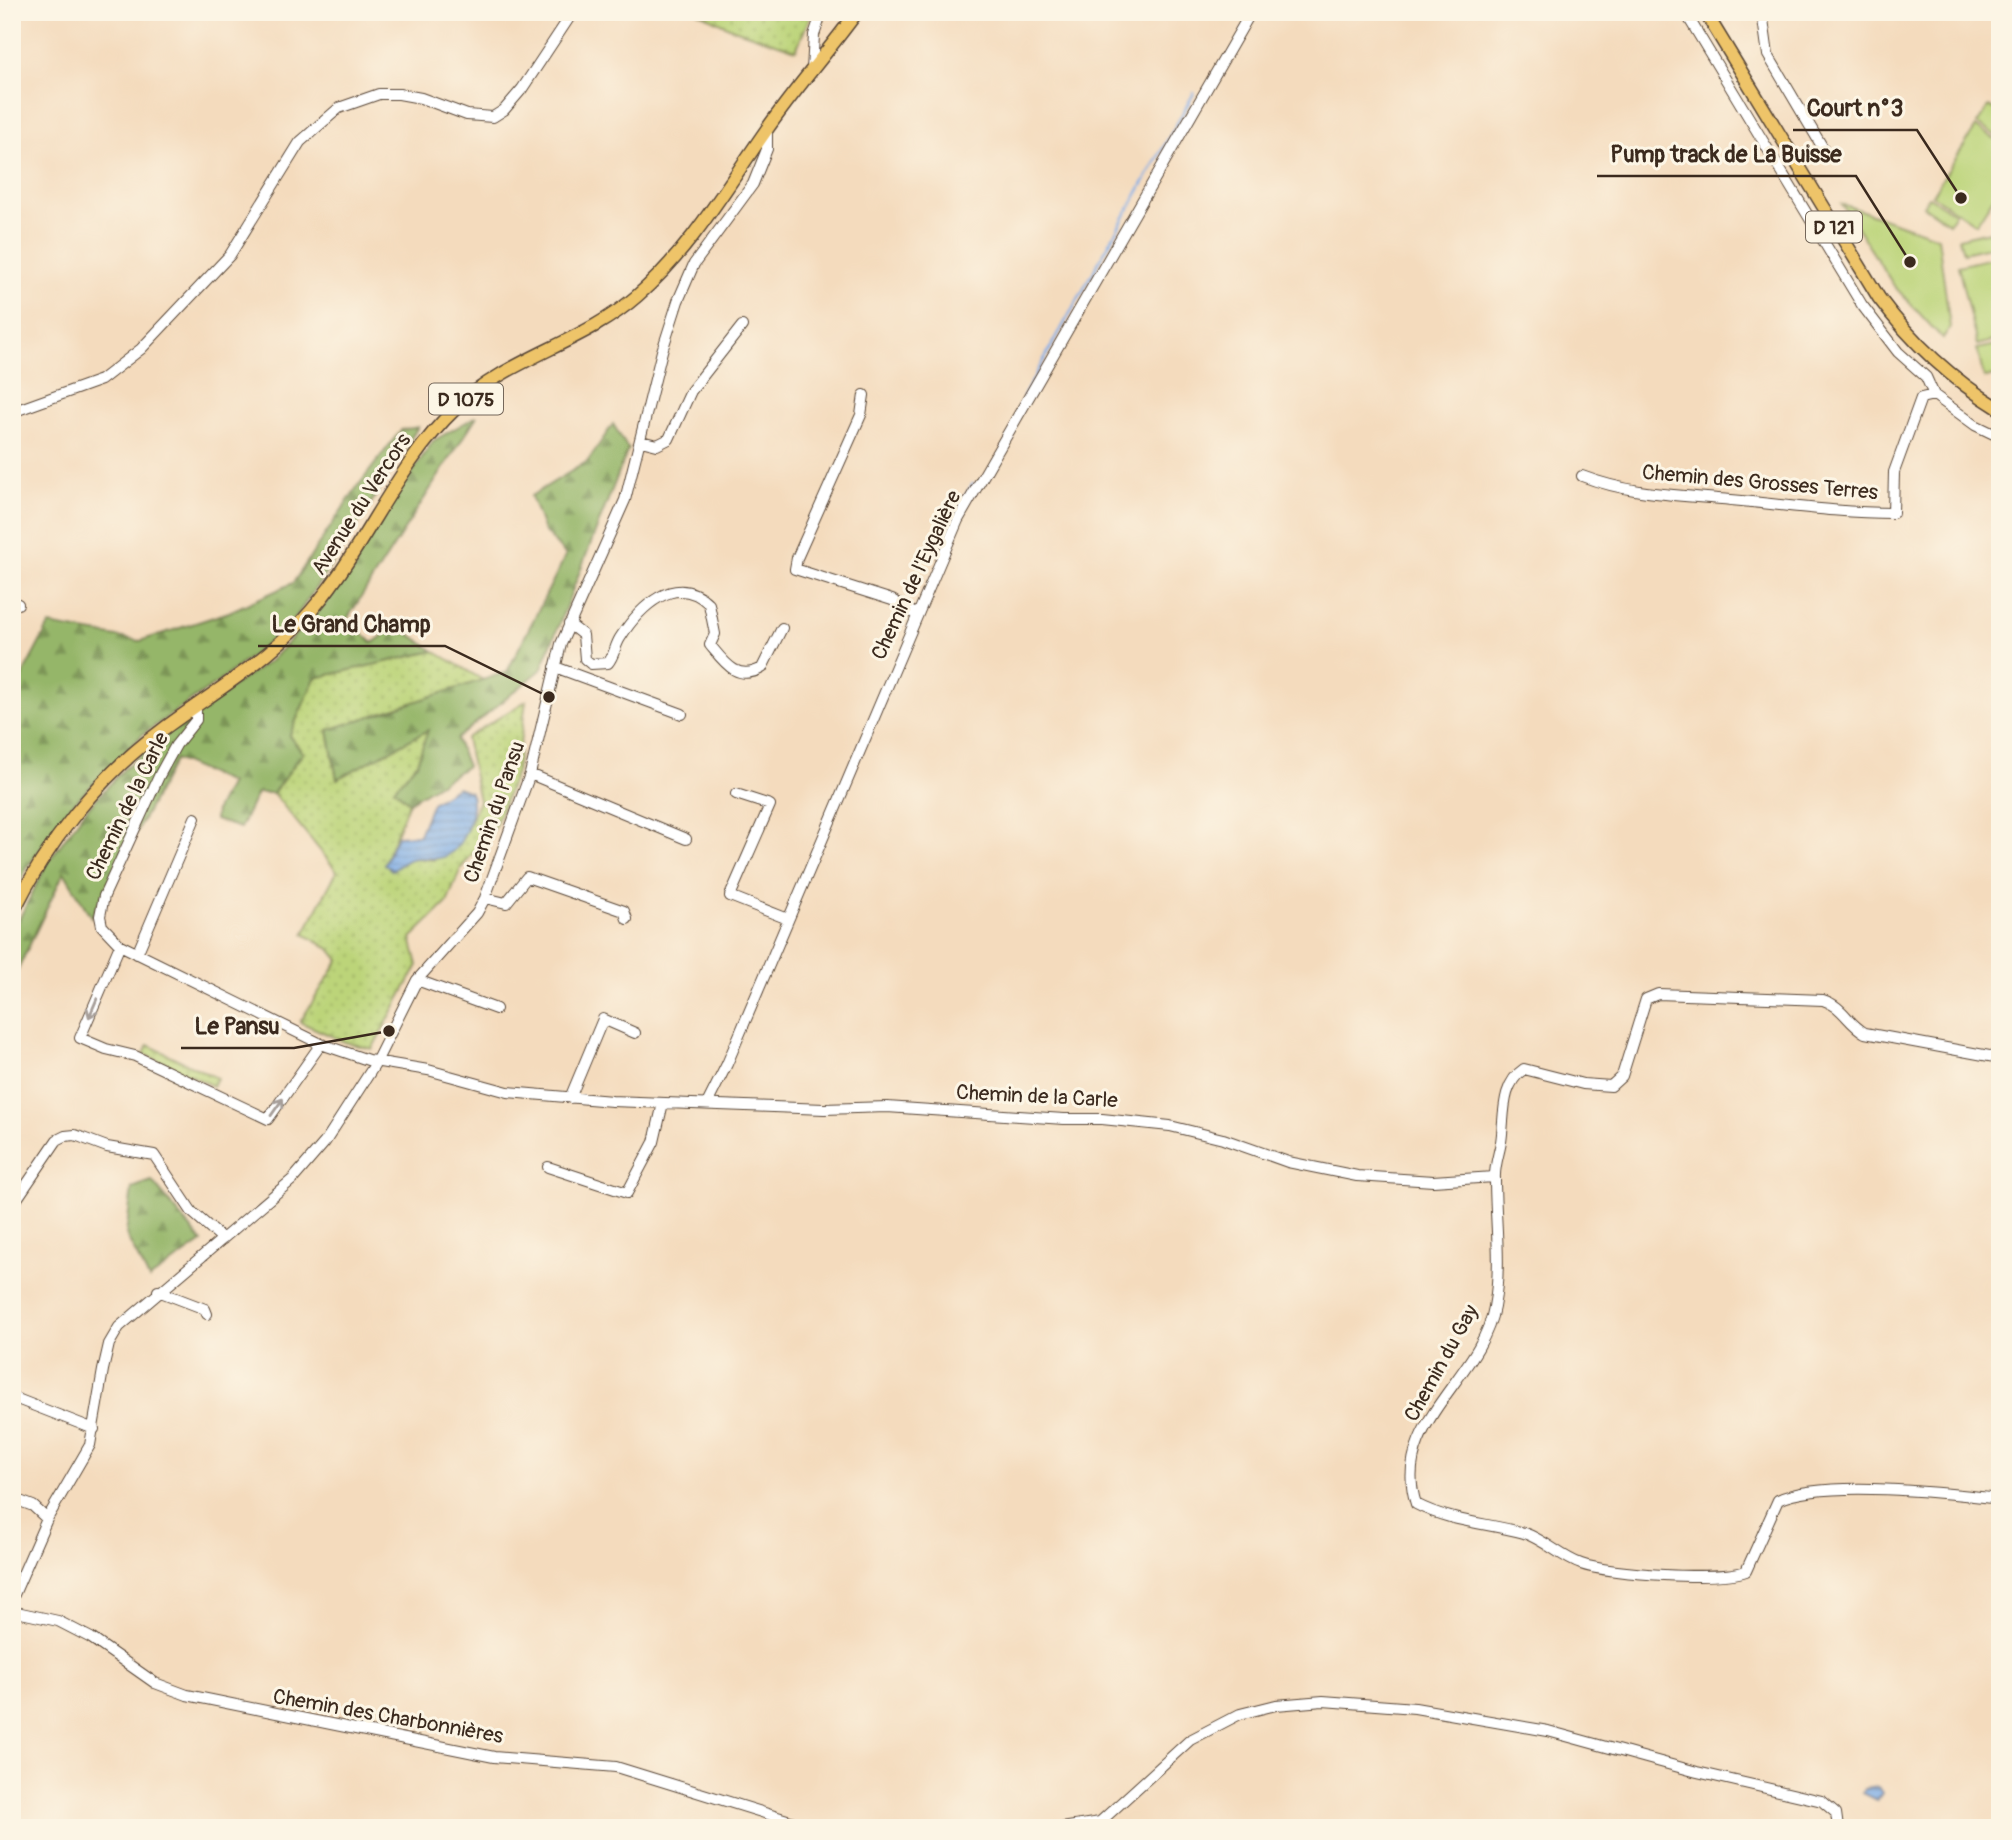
<svg xmlns="http://www.w3.org/2000/svg" width="2012" height="1840" font-family="Pangolin,sans-serif">
	<style>
		.grass { fill: url(#grass-dots); stroke: #7c7f4c; stroke-width: 2 }
		.forest { fill: url(#forest-firs); stroke: #687044; stroke-width: 2 }
		.park { fill: #bcd479; stroke: #7c7f4c; stroke-width: 2 }
		.water { fill: url(#water-rules); stroke: #5c6b82; stroke-width: 2 }
		.lines { fill: none; stroke-linecap: round; stroke-linejoin: round }
		.stream { stroke: #7cace7; stroke-width: 2.5 }
		.minor-casing { stroke: #574536; stroke-width: 12 }
		.major-casing { stroke: #574536; stroke-width: 15 }
		.minor { stroke: #fff; stroke-width: 10 }
		.major { stroke: #eec469; stroke-width: 12 }
		.oneway { stroke: #a79f9a }
		.labels { text-anchor: middle; stroke-width: 6; stroke-linejoin: round; paint-order: stroke }
		.shield { fill: #fcf5e5; stroke: #75675a; stroke-width: 2 }
		.shield-label { font-size: 19px; font-weight: bold; fill: #3b2a1e }
		.street-label { font-size: 21px; fill: #3b2a1e; stroke: #fcf5e5 }
		.leader { fill: none; stroke: #3b2a1e; stroke-width: 2.5 }
		.callout-dot { fill: #3b2a1e; stroke: #fcf5e5; stroke-width: 2.5 }
		.callout-label { font-size: 23px; text-anchor: middle; font-weight: bold; fill: #3b2a1e; stroke: #fcf5e5; stroke-width: 6; stroke-linejoin: round; paint-order: stroke }
	</style>
	<defs>
		<pattern id="grass-dots" width="8" height="8" patternUnits="userSpaceOnUse" patternTransform="scale(1.75)"><rect width="8" height="8" fill="#bcd479"/><path d="M2 2h.1M6 6h.1" fill="none" stroke="#a2b668" stroke-width="1.8" stroke-linecap="round"/></pattern>
		<pattern id="forest-firs" width="22" height="20" patternUnits="userSpaceOnUse" patternTransform="scale(1.75)"><rect width="22" height="20" fill="#95b669"/><path d="M5 1l3.5 6h-7zM16 11l3.5 6h-7z" fill="#7b9456"/></pattern>
		<pattern id="water-rules" width="6" height="5" patternUnits="userSpaceOnUse" patternTransform="scale(1.75)"><rect width="6" height="5" fill="#7cace7"/><path d="M0 2.5h6" fill="none" stroke="#678cbb"/></pattern>
	</defs>
	<rect width="100%" height="100%" fill="#fcf5e5"/>
	<filter id="ink" filterUnits="userSpaceOnUse"><feTurbulence type="fractalNoise" baseFrequency=".0143" numOctaves="2"/><feDisplacementMap in="SourceGraphic" scale="14" xChannelSelector="R" yChannelSelector="G"/><feConvolveMatrix kernelMatrix="1 2 1 2 8 2 1 2 1" color-interpolation-filters="sRGB"/></filter>
	<filter id="wash" filterUnits="userSpaceOnUse"><feTurbulence type="fractalNoise" baseFrequency=".00686" numOctaves="4" result="noise"/><feDisplacementMap in="SourceGraphic" scale="28" xChannelSelector="R" yChannelSelector="G"/><feGaussianBlur stdDeviation="1.57" result="paint"/><feColorMatrix in="noise" values="0 0 0 0 0 0 0 0 0 0 0 0 0 0 0 0 0 1.4 0 .05"/><feComposite in="paint" operator="in"/></filter>
	<g filter="url(#wash)">
		<rect width="100%" height="100%" fill="#f4dbbd"/>
		<path class="grass" d="M698,12h114l-16,38 -65,-22z
			M434,651l49,29 -155,51 9,48 92,-50 -12,34 -23,26 15,13 -25,62 8,6 19,-12 22,2 17,-6 17,-25 12,-28 -13,-63 60,-37 -10,71 -21,54 -34,42 -14,35 -36,35 7,27 -46,84 -27,-7 -45,-20 39,-62 -9,-11 -26,-15 33,-63 -64,-78 30,-40 -14,-17 26,-58z
			M148,1045l69,33 -4,8 -69,-32z"/>
		<path class="forest" d="M477,416l-130,203 26,24 24,-18 37,26 -119,27 -26,58 14,17 -30,40h-16l-17,35 -25,-8 1,-10 14,-27 -55,-24 -84,158 -27,-45 -52,110v-49l36,-71 36,-50 39,-42 53,-45 95,-65 55,-57 107,-162z
			M613,424l15,25 -87,221 -85,69 11,27 -58,36 -15,-13 23,-26 11,-33 -91,49 -9,-49 179,-58 59,-117 -22,-24 -13,-35 57,-35z
			M418,427l-71,115 -58,85 -71,55 -75,52 -75,75 -41,59 -15,31v-204l37,-70 91,16 89,-29 64,-29 62,-93 46,-60z
			M152,1181l50,61 -53,37 -23,-44 6,-47z"/>
		<path class="park" d="M1989,106l11,7v25l-23,-14z
			M1976,127l24,15v45l-24,37 -44,-29z
			M1929,197l26,16 -6,10 -26,-17z
			M1842,204l96,33 12,90 -7,12 -49,-53z
			M1989,231l4,15 -30,7 -4,-15z
			M2000,256v83l-23,6 -19,-79z
			M2000,344v31l-16,3 -7,-29z"/>
		<path class="water" d="M457,787l13,5c7,17 -5,52 -22,63 -13,7 -25,0 -37,4 -6,1 -13,8 -19,11l-8,-6 13,-28 22,-1 13,-32z
			M1878,1787l4,6 -5,7 -14,-7 2,-4z"/>
		<g class="lines">
			<path class="stream" d="M1023,397l171,-304
				M962,502l11,-18"/>
		</g>
	</g>
	<g filter="url(#ink)">
		<g class="lines">
			<g class="minor-casing">
				<path id="minor" d="M1685,12l177,293 36,47 28,25 8,18
					M1762,12l6,43 55,93
					M812,70l2,-35 8,-23
					M864,395l-3,20 -64,143 -2,11 97,31 25,15
					M12,412l89,-32 40,-31 89,-94 70,-113 39,-34 40,-14h20l22,4 46,17 26,2 11,-7 18,-21 51,-77
					M641,441l16,4 12,-6 22,-48 51,-65
					M1582,476c49,19 98,19 149,24 54,5 108,13 162,13l1,-41 27,-74 13,-3 41,30 25,12
					M12,602l6,2
					M569,624l14,11 2,24 6,5 17,-1c6,-7 7,-17 12,-25 19,-30 55,-67 89,-34l6,30 -5,11c15,18 27,37 52,23l20,-40
					M555,667l127,47
					M196,705v15l-20,25 -16,29 -56,122 -4,20 2,10 18,19 201,99 47,16 60,10 80,22 104,9 212,8 63,-2 177,12h38l68,7 53,13 65,23 69,14 76,5 61,-4
					M530,774l156,65
					M736,794l34,11 -40,91 58,23
					M485,898l21,5 21,-26 97,34 3,8
					M120,945l-40,93 26,11 29,7 133,63 53,-75
					M137,954l58,-136
					M417,980l79,29
					M2000,1058l-135,-25c-17,-9 -22,-27 -42,-33l-165,-6 -12,5 -24,77 -11,10 -28,-2 -59,-15c-24,16 -19,48 -23,73 -2,12 -7,25 -6,37 0,42 7,86 -1,128 -12,70 -104,118 -78,197 34,18 72,19 108,29 21,7 37,24 57,31 27,10 139,17 165,7l32,-71c45,-21 169,-7 222,-1
					M570,1098l33,-79 32,14
					M707,1104l20,-40 231,-544 293,-508
					M548,1167l79,26 27,-51 9,-39
					M12,1206l45,-66 8,-4 10,-1 32,12 47,8 38,57 31,27
					M158,1291l47,18 2,5
					M12,1397l82,32
					M12,1498l21,8 14,13
					M12,1599l35,-80 43,-74 13,-75 6,-26 10,-17 174,-148 32,-37 49,-76 43,-86 60,-67 8,-15 45,-124 31,-130 64,-144 37,-149 16,-50 16,-37 59,-80 14,-35v-20
					M12,1611l46,10 33,17 64,45 32,12 307,62 122,10 197,61
					M1062,1828l38,-6 90,-82 50,-26 36,-9 47,-4 92,7 133,23 149,41 125,29 14,12 2,15"/>
			</g>
			<g class="major-casing">
				<path id="major" d="M1705,12l174,286c34,46 72,81 121,111
					M12,914c34,-70 86,-137 150,-184 47,-35 99,-65 139,-108 61,-64 90,-152 155,-214 51,-50 128,-65 181,-112 53,-46 88,-107 128,-164 28,-41 62,-79 92,-120"/>
			</g>
			<use href="#minor" class="minor"/>
			<use href="#major" class="major"/>
		</g>
		<defs><path id="oneway-shaft" d="M-6 0H5M1.5-3L5.5 0L1.5 3" fill="none" stroke-width="1.6" stroke-linecap="round" stroke-linejoin="round" transform="scale(1.75)"/></defs>
		<g class="oneway">
			<use href="#oneway-shaft" transform="translate(93 1008) rotate(113)"/>
			<use href="#oneway-shaft" transform="translate(277 1107) rotate(-55)"/>
		</g>
	</g>
	<g class="labels">
		<g class="shield">
			<rect x="1806" y="211.5" width="56" height="31" rx="5"/>
			<rect x="429" y="383.5" width="74" height="31" rx="5"/>
		</g>
		<g class="shield-label">
			<text x="1834" y="234">D 121</text>
			<text x="466" y="406">D 1075</text>
		</g>
		<g class="street-label">
			<text transform="translate(1760 482) rotate(5)" y="7">Chemin des Grosses Terres</text>
			<text transform="translate(361 504) rotate(-57)" y="7">Avenue du Vercors</text>
			<text transform="translate(916 575) rotate(-65)" y="7">Chemin de l'Eygalière</text>
			<text transform="translate(127 806) rotate(-64)" y="7">Chemin de la Carle</text>
			<text transform="translate(494 812) rotate(-71)" y="7">Chemin du Pansu</text>
			<text transform="translate(1037 1096) rotate(3)" y="7">Chemin de la Carle</text>
			<text transform="translate(1441 1363) rotate(-61)" y="7">Chemin du Gay</text>
			<text transform="translate(388 1716) rotate(10)" y="7">Chemin des Charbonnières</text>
		</g>
	</g>
	<path class="leader" d="M1961 198L1917 130H1793M1910 262L1856 176H1597M549 697L445 646H258M389 1031L294 1048H181"/>
	<g class="callout-dot">
		<circle cx="1961" cy="198" r="7"/>
		<circle cx="1910" cy="262" r="7"/>
		<circle cx="549" cy="697" r="7"/>
		<circle cx="389" cy="1031" r="7"/>
	</g>
	<g class="callout-label">
		<text x="1855" y="116">Court n°3</text>
		<text x="1726" y="162">Pump track de La Buisse</text>
		<text x="351" y="632">Le Grand Champ</text>
		<text x="237" y="1034">Le Pansu</text>
	</g>
	<rect width="2012" height="1840" fill="none" stroke="#fcf5e5" stroke-width="42"/>
</svg>
